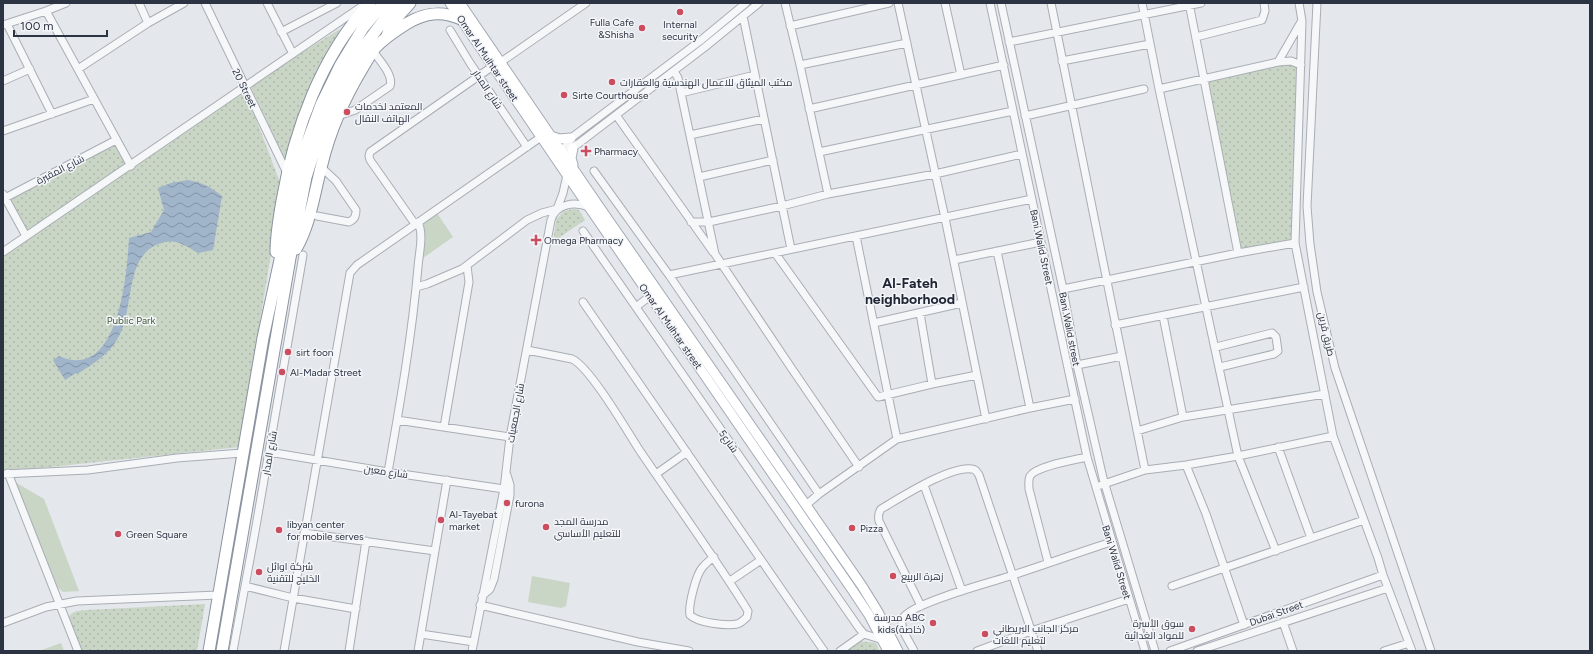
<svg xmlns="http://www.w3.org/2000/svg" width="1593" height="654" font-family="Figtree,Cairo,sans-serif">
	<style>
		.grass { fill: #c9d5c5 }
		.park { fill: url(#park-dots) }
		.water { fill: url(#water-waves) }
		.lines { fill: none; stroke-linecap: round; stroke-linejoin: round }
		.minor-casing { stroke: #a9aeb5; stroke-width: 9 }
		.major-casing { stroke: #a3abb7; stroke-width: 11 }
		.highway-casing { stroke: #8b94a1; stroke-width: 13 }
		.minor { stroke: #f6f7f9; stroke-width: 7 }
		.major { stroke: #fff; stroke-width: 9 }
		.highway { stroke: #fff; stroke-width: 11 }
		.poi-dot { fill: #cb4e60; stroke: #f3f5f8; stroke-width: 1.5 }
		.labels { text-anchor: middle; stroke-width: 3; stroke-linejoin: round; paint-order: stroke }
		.poi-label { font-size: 10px; fill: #2c3443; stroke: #f3f5f8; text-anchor: start }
		.street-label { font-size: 10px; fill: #2c3443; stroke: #f3f5f8 }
		.park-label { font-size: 10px; fill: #405e39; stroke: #f3f5f8 }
		.district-label { font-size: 14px; font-weight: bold; fill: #1e2534; stroke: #f3f5f8 }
	</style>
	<defs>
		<pattern id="park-dots" width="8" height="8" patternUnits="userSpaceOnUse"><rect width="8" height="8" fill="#c9d5c5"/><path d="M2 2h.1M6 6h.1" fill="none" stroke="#adb7aa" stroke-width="1.8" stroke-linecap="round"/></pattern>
		<pattern id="water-waves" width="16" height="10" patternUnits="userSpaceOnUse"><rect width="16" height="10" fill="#a0b4ca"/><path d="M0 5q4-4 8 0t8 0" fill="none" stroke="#8393a6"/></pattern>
	</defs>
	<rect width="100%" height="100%" fill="#e4e7eb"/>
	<path class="grass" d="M437,213l16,24 -30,21 1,-36z
		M15,482l29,17 35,92 -16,1 -8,-7z
		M532,576l38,7 -4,23 -5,2 -33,-6z
		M61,643l3,8h-25z"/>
	<path class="park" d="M340,29l-35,68 -11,30 -9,33 -35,-75z
		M1292,62l7,7 -4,174 -57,11 -37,-174z
		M244,87l38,101 -43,259 -236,25v-220l23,-16 -21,-39 111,-57 15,26z
		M574,209l5,1 6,10 -32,22 3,-22 8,-9z
		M205,604l-8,47h-115l-13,-32c1,-9 11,-8 18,-9z
		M858,641l18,2 3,8h-36z"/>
	<path class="water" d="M188,180c16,3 22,7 34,16l-9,54 -15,3c-15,-9 -24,-16 -42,-8 -31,14 -22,64 -37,91 -9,18 -26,28 -42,38l-1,-1 -11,7 -12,-20 6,-4c60,27 68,-83 70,-118l22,-6 13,-22 -6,-22 13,-5z"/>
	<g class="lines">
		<g class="minor-casing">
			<path id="minor" d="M139,3l9,20
				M205,3l82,170
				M267,3l26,51
				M785,3l15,62 28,129
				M898,3l47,215 41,201
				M945,3l16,72
				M990,3l97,454 58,194
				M1001,3l62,286 14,76 26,113 52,173
				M1051,3l94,467
				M1142,3l17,86 79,367 38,95
				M1189,3l49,250
				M1299,3l3,18 -7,222 38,193 45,122 5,17 29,76
				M1317,3l-10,203 3,38 7,48 18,76 96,283
				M46,11l85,155
				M743,16l48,233
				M7,24l45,90
				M3,25l43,-14 20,-8
				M790,26l99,-23
				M450,30l20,33 57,84
				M281,32l56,-29
				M1196,37l66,-17 3,-9 -1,-8
				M1009,42l192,-39
				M1062,61l88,-17
				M501,62l85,-59
				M1278,62l23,-40
				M800,65l107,-22
				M78,69l70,-46 36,-20
				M674,71l4,7 3,15 34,161 75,112 69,101
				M3,81l27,-12
				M1159,89l119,-27 13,-1 10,4
				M681,93l74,-18
				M809,109l195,-44
				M616,115l97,137
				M338,116l17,-6 35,-24c4,-11 -11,-26 -17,-35
				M1025,116l119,-27
				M3,131l91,-32
				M690,135l74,-16
				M562,152l9,-14 129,-97 46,-38
				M819,152l194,-41
				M558,154l20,-10 127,-97 54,-44
				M594,171l75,104 150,219
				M699,177l74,-17
				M3,194l23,42
				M3,199l113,-59
				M317,216l32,6c6,-3 7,-6 7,-12l-20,-29 -15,-14
				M691,222h18l73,-16 46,-12 107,-20 87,-20
				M415,224l-45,-64 -1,-4 1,-4 123,-86
				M583,231l276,397 5,6 19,6
				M856,236l41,203
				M997,251l33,157
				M3,252l361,-247
				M775,253l103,144 54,-13 45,-9
				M954,260l87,-18
				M669,275l363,-76
				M416,287l11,-3 35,-15 65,-49 15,-7 15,-4 6,-16 4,-18 2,-1
				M1063,289l175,-36 57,-10
				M583,302l241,349
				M636,307l14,-11
				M920,313l12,71
				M1163,316l20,101
				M874,323l88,-20
				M1115,325l189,-38
				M1216,347l56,-14 4,4 2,14 -4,3 -54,13
				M527,350l45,9c18,8 55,72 68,92 36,53 74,105 108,160l-1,6c-3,3 -6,6 -10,7 -11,2 -39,-1 -47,-9 -2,-9 6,-40 12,-47 3,-4 8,-8 12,-11
				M1077,365l45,-9
				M397,420l113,17
				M444,427l25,-145 -2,-16
				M1137,431l46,-14 25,-4 117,-19
				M1278,447l33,91
				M269,452l119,20 116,17
				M1186,465l20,49 38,111
				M388,472c12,-68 24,-136 30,-205 1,-14 6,-32 0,-45
				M8,473l70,178
				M3,474l85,-4 89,-12 65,-5
				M656,474l31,-22
				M924,485l38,106
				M1101,485l44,-15 41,-5 52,-9 95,-20
				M806,505l13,-11 78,-55 133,-31 45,-9
				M304,533l131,18
				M1048,562l-19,-73c0,-4 -1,-9 1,-13 6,-10 44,-16 57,-19
				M730,581l31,-21
				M245,586l48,12 63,11
				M1172,586l192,-66
				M482,596l8,-7 4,-10 16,-84v-10l-3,-10
				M480,605l158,37 51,9
				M921,606l-42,-85c-1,-5 -1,-8 2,-12 19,-11 70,-44 91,-40 4,0 5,3 7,6l59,176
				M1283,622l10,29
				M3,623l43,-16 31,-6 141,-6
				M421,634l53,8
				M233,651l22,-119 48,-277
				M284,651l66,-378 7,-8 184,-128
				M349,651l17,-110
				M418,651l29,-171
				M472,651l32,-162 6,-52 41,-217c5,-16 23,-19 38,-13
				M840,651l24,-17
				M914,651c-4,-9 -16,-24 -11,-33 8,-15 89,-36 107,-42 34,-11 67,-23 101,-34
				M977,651l54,-20 98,-32
				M1170,651l213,-76
				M1197,651l191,-63
				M1384,651l25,-8"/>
		</g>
		<g class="major-casing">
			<path id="major" d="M450,3l117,172 286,416 16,24 19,36
				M460,3l138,202 264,381 16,26 20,39
				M551,136l8,3 12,-1
				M573,148l-2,10 2,7"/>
		</g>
		<g class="highway-casing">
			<path id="highway" d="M386,38l7,-16 17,-19
				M296,249c15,-26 18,-56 26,-85 8,-33 22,-65 40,-95 4,-7 8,-14 13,-21 8,-9 20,-17 31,-24 18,-11 35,-14 55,-5
				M276,252c0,-17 3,-34 6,-51 12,-70 39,-145 88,-198
				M209,651l54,-313 40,-184 18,-49 20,-41 22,-36 21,-25
				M222,651l68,-393 16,-81 14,-44 18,-42 24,-42 35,-46"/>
		</g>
		<use href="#minor" class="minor"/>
		<use href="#major" class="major"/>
		<use href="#highway" class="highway"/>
	</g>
	<g class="poi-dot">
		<circle cx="680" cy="12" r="4"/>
		<circle cx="642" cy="28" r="4"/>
		<circle cx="612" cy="82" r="4"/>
		<circle cx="564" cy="95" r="4"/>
		<circle cx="347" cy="112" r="4"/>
		<path d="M584 145h4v4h4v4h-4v4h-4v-4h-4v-4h4z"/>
		<path d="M534 234h4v4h4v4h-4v4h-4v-4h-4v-4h4z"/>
		<circle cx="288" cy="352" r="4"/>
		<circle cx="282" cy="372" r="4"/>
		<circle cx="507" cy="503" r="4"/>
		<circle cx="441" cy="520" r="4"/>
		<circle cx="546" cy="527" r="4"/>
		<circle cx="852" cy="528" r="4"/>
		<circle cx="279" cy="530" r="4"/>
		<circle cx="118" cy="534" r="4"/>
		<circle cx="259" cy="572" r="4"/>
		<circle cx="893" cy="576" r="4"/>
		<circle cx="933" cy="623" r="4"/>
		<circle cx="1192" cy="629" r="4"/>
		<circle cx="985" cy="634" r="4"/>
	</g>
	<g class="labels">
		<g class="poi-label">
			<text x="634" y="26" text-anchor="end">Fulla Cafe<tspan x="634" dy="12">&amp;Shisha</tspan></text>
			<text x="680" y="28" text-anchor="middle">Internal<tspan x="680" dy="12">security</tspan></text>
			<text x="620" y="86">مكتب الميثاق للاعمال الهندسية والعقارات</text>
			<text x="572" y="99">Sirte Courthouse</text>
			<text x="355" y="110">المعتمد لخدمات<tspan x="355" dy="12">الهاتف النقال</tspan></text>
			<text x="594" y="155">Pharmacy</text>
			<text x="544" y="244">Omega Pharmacy</text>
			<text x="296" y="356">sirt foon</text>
			<text x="290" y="376">Al-Madar Street</text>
			<text x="515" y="507">furona</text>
			<text x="449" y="518">Al-Tayebat<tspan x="449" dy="12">market</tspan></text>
			<text x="554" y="525">مدرسة المجد<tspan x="554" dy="12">للتعليم الأساسي</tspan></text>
			<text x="287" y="528">libyan center<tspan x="287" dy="12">for mobile serves</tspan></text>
			<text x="860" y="532">Pizza</text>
			<text x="126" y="538">Green Square</text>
			<text x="267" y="570">شركة اوائل<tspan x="267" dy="12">الخليج للتقنية</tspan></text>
			<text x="901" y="580">زهرة الربيع</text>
			<text x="925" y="621" text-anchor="end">مدرسة ABC<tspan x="925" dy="12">kids(خاصة)</tspan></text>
			<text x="1184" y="627" text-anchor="end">سوق الأسرة<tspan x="1184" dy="12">للمواد الغدائية</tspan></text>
			<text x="993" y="632">مركز الجانب البريطاني<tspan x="993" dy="12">لتعليم اللغات</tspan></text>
		</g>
		<g class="street-label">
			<text transform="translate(488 58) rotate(56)" y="4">Omar Al Mulhtar street</text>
			<text transform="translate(245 88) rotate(64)" y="4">20 Street</text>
			<text transform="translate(488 89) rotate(56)" y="4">شارع المدار</text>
			<text transform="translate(60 169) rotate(-27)" y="4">شارع المقبرة</text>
			<text transform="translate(1042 247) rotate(78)" y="4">Bani Walid Street</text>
			<text transform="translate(671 326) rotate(55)" y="4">Omar Al Mulhtar street</text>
			<text transform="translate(1070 329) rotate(79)" y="4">Bani Walid street</text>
			<text transform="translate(1327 334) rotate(77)" y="4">طريق قرين</text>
			<text transform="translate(515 413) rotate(-80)" y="4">شارع الجمعيات</text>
			<text transform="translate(729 441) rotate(55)" y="4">شارع5</text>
			<text transform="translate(269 453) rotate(-80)" y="4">شارع المدار</text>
			<text transform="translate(386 471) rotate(8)" y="4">شارع معين</text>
			<text transform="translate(1117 562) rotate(73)" y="4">Bani Walid Street</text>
			<text transform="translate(1276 613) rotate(-20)" y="4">Dubai Street</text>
		</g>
		<g class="park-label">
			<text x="131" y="324">Public Park</text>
		</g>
		<g class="district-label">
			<text x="910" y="288">Al-Fateh<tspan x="910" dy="16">neighborhood</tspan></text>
		</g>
	</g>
	<rect width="1593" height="654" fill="none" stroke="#2c3443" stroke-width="8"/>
	<path d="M14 30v6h93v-6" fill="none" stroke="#2c3443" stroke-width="2"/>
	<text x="20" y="30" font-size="12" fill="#2c3443" stroke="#f3f5f8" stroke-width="3" paint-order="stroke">100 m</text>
</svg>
